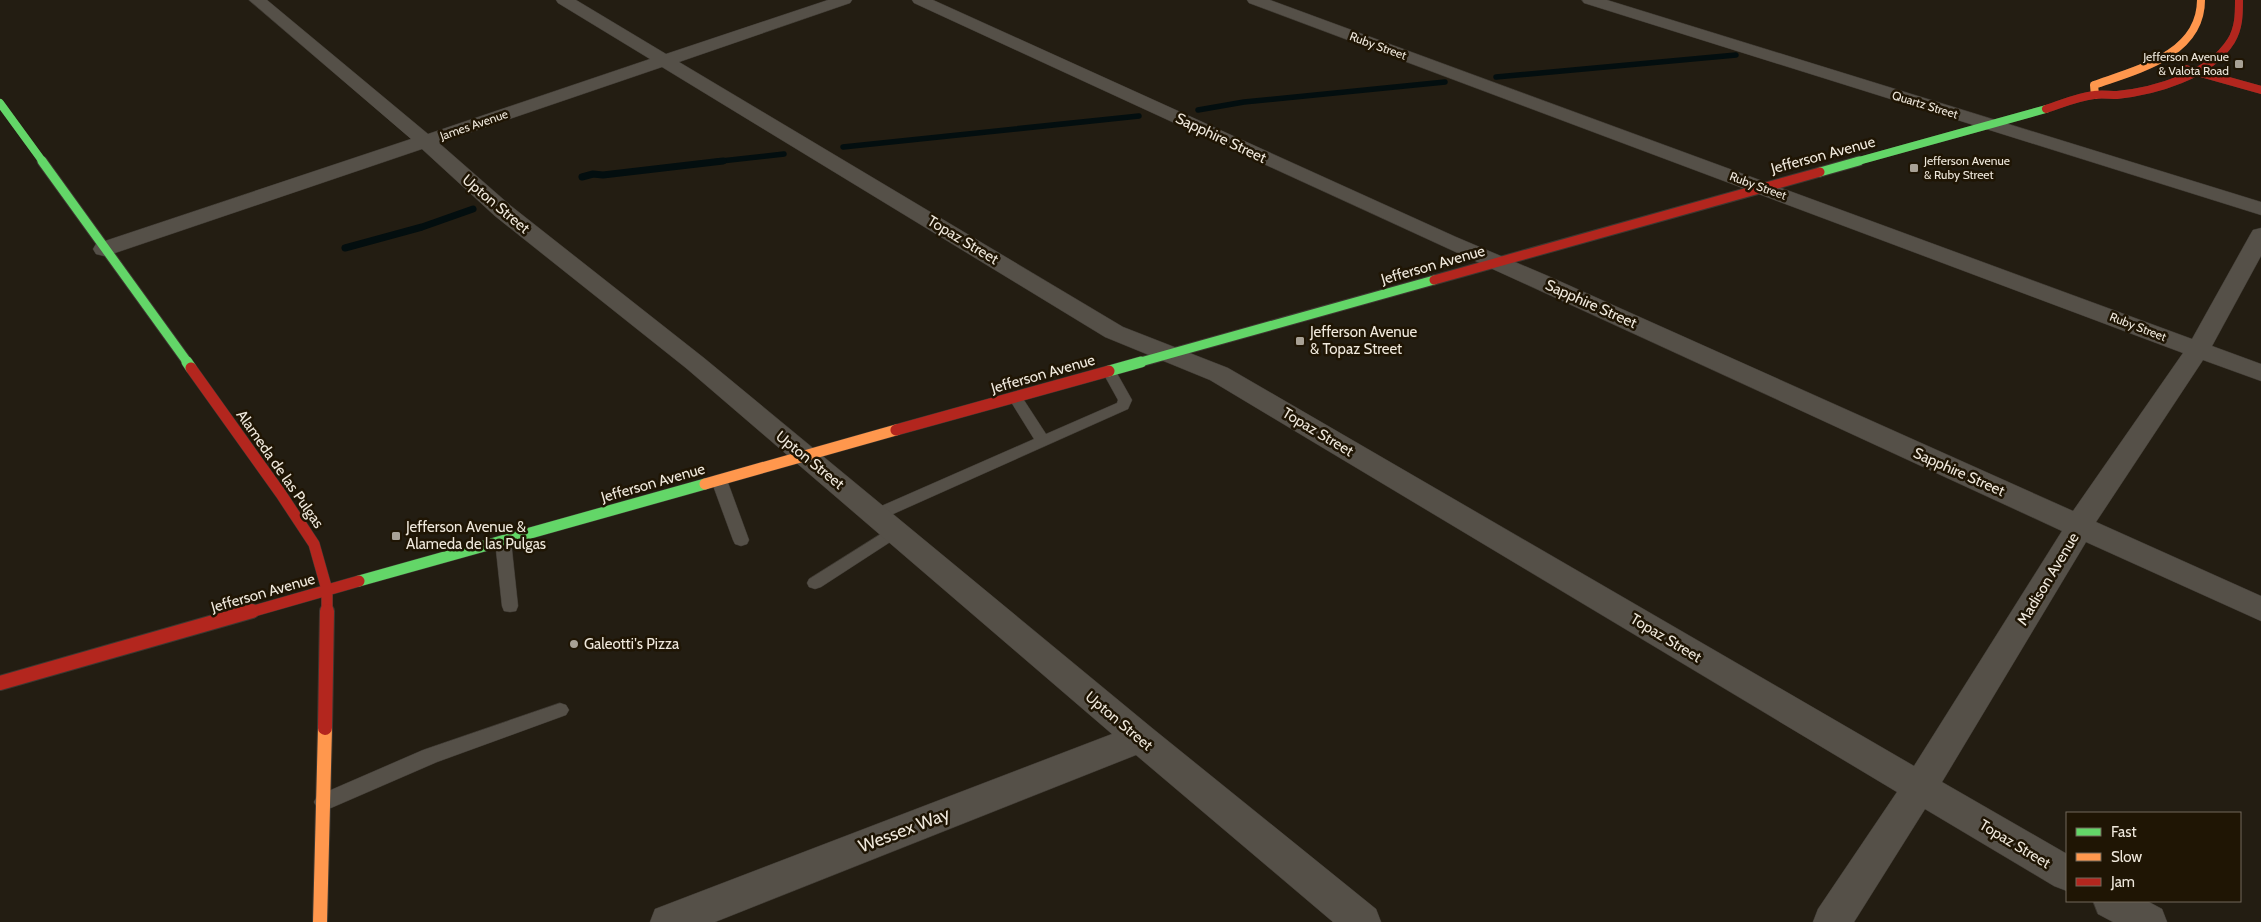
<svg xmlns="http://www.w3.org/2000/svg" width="2261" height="922" font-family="Cabin,sans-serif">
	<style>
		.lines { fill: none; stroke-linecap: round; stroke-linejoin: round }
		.stream-far1 { stroke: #030e0f; stroke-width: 5.5 }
		.stream { stroke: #030e0f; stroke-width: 7 }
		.lane-casing { stroke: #3d3831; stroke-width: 1 }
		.street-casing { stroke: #3d3831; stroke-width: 1 }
		.fast-far2-casing { stroke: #3d3831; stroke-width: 8 }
		.fast-far1-casing { stroke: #3d3831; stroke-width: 11 }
		.fast-casing { stroke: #3d3831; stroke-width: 12 }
		.slow-far2-casing { stroke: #3d3831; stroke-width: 8 }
		.slow-far1-casing { stroke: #3d3831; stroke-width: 12 }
		.slow-casing { stroke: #3d3831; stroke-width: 16 }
		.jam-far3-casing { stroke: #3d3831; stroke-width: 8 }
		.jam-far2-casing { stroke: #3d3831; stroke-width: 11 }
		.jam-far1-casing { stroke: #3d3831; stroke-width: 12 }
		.jam-casing { stroke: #3d3831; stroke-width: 16 }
		.lane { fill: #555048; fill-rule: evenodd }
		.street { fill: #555048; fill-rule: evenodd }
		.fast-far2 { stroke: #63d668; stroke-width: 8 }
		.fast-far1 { stroke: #63d668; stroke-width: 9 }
		.fast { stroke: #63d668; stroke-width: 11 }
		.slow-far2 { stroke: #ff974d; stroke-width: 8 }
		.slow-far1 { stroke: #ff974d; stroke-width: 11 }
		.slow { stroke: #ff974d; stroke-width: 14 }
		.jam-far3 { stroke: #b3261e; stroke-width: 8 }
		.jam-far2 { stroke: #b3261e; stroke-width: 9 }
		.jam-far1 { stroke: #b3261e; stroke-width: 11 }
		.jam { stroke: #b3261e; stroke-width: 14 }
		.poi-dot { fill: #a8a195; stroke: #1f1504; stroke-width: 2 }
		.labels { text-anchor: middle; stroke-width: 5; stroke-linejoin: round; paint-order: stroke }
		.far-street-label { font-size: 12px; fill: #efe8dc; stroke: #1f1504 }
		.far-poi-label { font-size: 12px; fill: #efe8dc; stroke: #1f1504; text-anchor: end }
		.street-label { font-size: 15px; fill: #efe8dc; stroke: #1f1504 }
		.poi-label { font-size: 15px; fill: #efe8dc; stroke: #1f1504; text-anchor: start }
		.near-street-label { font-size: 18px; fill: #efe8dc; stroke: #1f1504 }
	</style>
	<rect width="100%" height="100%" fill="#231d12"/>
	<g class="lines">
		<path class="stream-far1" d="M1496,77l240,-22
			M1198,110l46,-8 201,-20
			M843,147l296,-31
			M712,162l72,-8"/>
		<path class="stream" d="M582,177l11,-3 10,1 120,-14
			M345,248l77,-21 51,-18"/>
		<g class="lane-casing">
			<path id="lane" d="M1109,367l5,1 18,32 -4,9 -246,110 -6,2 -6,-2 -2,-4 2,-4 164,-72 -26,-42 2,-3h10l26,40 71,-31 1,-3 -16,-29z
				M719,475l5,1 3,4 22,60 -2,4 -6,2 -6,-2 -2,-4 -22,-60 3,-4z
				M895,525l6,2 2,4 -2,4 -80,52 -6,2 -6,-2 -2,-4 2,-4z
				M503,535l6,2 2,4 7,65 -2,5 -6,1 -6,-1 -2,-5 -7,-65 2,-4z
				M560,703l6,2 3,5 -3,5 -129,47 -113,49 -7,-3 -3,-6 3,-6 106,-46z"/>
		</g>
		<g class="street-casing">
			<path id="street" d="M249,0h18l161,134 222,-75 -92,-56 -2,-3h20l90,54 162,-54h24l-2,3 -171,59 444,265 105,41 686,398 148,-235c-382,-177 -765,-351 -1148,-528l-2,-3h21l523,237 92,39 525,235 110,-158 -934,-350 -2,-3h23l922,339 58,-104 3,-5 8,-2v28l-49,90 49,18v17l-58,-21 -107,162 165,74v25l-175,-79 -144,240 125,72v37l-13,-5 -129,-77 -71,113h-41l5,-13 79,-117 -687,-412 -105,-43 -443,-270 -223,76 72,63 193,152 448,370 224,181 5,13h-48l-197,-167 -421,167h-65l5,-13 457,-175 -426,-366 -191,-152 -73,-67 -310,105 -8,2 -8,-2 -3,-5 3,-5 315,-105z
				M1582,0h25l654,202v13l-677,-212z
				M2093,901h54l15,8 5,13h-54l-15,-8z"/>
		</g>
		<g class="fast-far2-casing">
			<path id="fast-far2" d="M0,103l43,59
				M1855,162l191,-53"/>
		</g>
		<g class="fast-far1-casing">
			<path id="fast-far1" d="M42,161l146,202
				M1820,172l39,-11
				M1137,363l297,-83"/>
		</g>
		<g class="fast-casing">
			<path id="fast" d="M187,362l4,6
				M1109,371l32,-9
				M359,581l346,-97"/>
		</g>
		<g class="slow-far2-casing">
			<path id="slow-far2" d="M2095,95l-1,-10c42,-15 107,-30 107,-85"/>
		</g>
		<g class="slow-far1-casing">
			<path id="slow-far1" d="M705,484l191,-54"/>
		</g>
		<g class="slow-casing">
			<path id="slow" d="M320,922l5,-194"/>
		</g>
		<g class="jam-far3-casing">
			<path id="jam-far3" d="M2186,69l75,21
				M2046,109c15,-5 31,-12 48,-14 7,-1 15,0 23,0 38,-4 92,-19 114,-54 8,-13 8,-27 8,-41"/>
		</g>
		<g class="jam-far2-casing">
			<path id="jam-far2" d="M1434,280l386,-108"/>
		</g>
		<g class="jam-far1-casing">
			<path id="jam-far1" d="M191,368l90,126 33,50 13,46v23
				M896,430l213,-59
				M247,613l112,-32"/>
		</g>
		<g class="jam-casing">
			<path id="jam" d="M0,683l252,-72
				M325,728l2,-117"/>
		</g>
		<use href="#lane" class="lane"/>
		<use href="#street" class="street"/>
		<use href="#fast-far2" class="fast-far2"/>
		<use href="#fast-far1" class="fast-far1"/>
		<use href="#fast" class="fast"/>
		<use href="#slow-far2" class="slow-far2"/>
		<use href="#slow-far1" class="slow-far1"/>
		<use href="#slow" class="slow"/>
		<use href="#jam-far3" class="jam-far3"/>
		<use href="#jam-far2" class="jam-far2"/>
		<use href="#jam-far1" class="jam-far1"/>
		<use href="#jam" class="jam"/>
	</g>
	<g class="poi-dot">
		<rect x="2234" y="59" width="10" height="10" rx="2.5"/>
		<rect x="1909" y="163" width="10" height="10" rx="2.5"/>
		<rect x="1295" y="336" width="10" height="10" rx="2.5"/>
		<rect x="391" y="531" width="10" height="10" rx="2.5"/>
		<circle cx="574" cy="644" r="5"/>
	</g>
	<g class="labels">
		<g class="far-street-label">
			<text transform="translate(1378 46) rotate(20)" y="4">Ruby Street</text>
			<text transform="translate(1925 105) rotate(17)" y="4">Quartz Street</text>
			<text transform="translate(474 125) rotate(-19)" y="4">James Avenue</text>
			<text transform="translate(1758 186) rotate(20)" y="4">Ruby Street</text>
			<text transform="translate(2138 327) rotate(21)" y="4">Ruby Street</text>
		</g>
		<g class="far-poi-label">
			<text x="2229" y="61">Jefferson Avenue<tspan x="2229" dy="14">&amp; Valota Road</tspan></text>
			<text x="1924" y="165" text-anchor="start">Jefferson Avenue<tspan x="1924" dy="14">&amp; Ruby Street</tspan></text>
		</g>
		<g class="street-label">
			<text transform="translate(1221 138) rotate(25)" y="5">Sapphire Street</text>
			<text transform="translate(1823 155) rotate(-15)" y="5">Jefferson Avenue</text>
			<text transform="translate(496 204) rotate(40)" y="5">Upton Street</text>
			<text transform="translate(963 240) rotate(31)" y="5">Topaz Street</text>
			<text transform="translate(1433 265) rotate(-16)" y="5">Jefferson Avenue</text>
			<text transform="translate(1591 304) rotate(24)" y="5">Sapphire Street</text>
			<text transform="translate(1043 374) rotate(-16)" y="5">Jefferson Avenue</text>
			<text transform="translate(1318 432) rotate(31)" y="5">Topaz Street</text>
			<text transform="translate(810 460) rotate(39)" y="5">Upton Street</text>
			<text transform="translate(280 469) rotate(55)" y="5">Alameda de las Pulgas</text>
			<text transform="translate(1959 472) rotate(24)" y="5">Sapphire Street</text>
			<text transform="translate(653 483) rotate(-16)" y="5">Jefferson Avenue</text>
			<text transform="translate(2048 579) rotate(-59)" y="5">Madison Avenue</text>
			<text transform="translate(263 593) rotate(-16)" y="5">Jefferson Avenue</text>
			<text transform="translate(1666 638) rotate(31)" y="5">Topaz Street</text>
			<text transform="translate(1119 721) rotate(40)" y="5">Upton Street</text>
			<text transform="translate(2015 844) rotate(31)" y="5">Topaz Street</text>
		</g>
		<g class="poi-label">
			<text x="1310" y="337">Jefferson Avenue<tspan x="1310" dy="17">&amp; Topaz Street</tspan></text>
			<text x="406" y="532">Jefferson Avenue &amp;<tspan x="406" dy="17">Alameda de las Pulgas</tspan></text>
			<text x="584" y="649">Galeotti's Pizza</text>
		</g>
		<g class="near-street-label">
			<text transform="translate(904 830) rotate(-21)" y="6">Wessex Way</text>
		</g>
	</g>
	<rect x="2066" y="812" width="175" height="90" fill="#1f1504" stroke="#72695a"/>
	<rect x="2076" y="828" width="25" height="8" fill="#63d668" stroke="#72695a"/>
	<text x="2111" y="837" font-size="15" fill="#efe8dc">Fast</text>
	<rect x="2076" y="853" width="25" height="8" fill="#ff974d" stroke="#72695a"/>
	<text x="2111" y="862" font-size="15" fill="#efe8dc">Slow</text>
	<rect x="2076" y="878" width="25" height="8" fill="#b3261e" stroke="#72695a"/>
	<text x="2111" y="887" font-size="15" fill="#efe8dc">Jam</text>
</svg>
